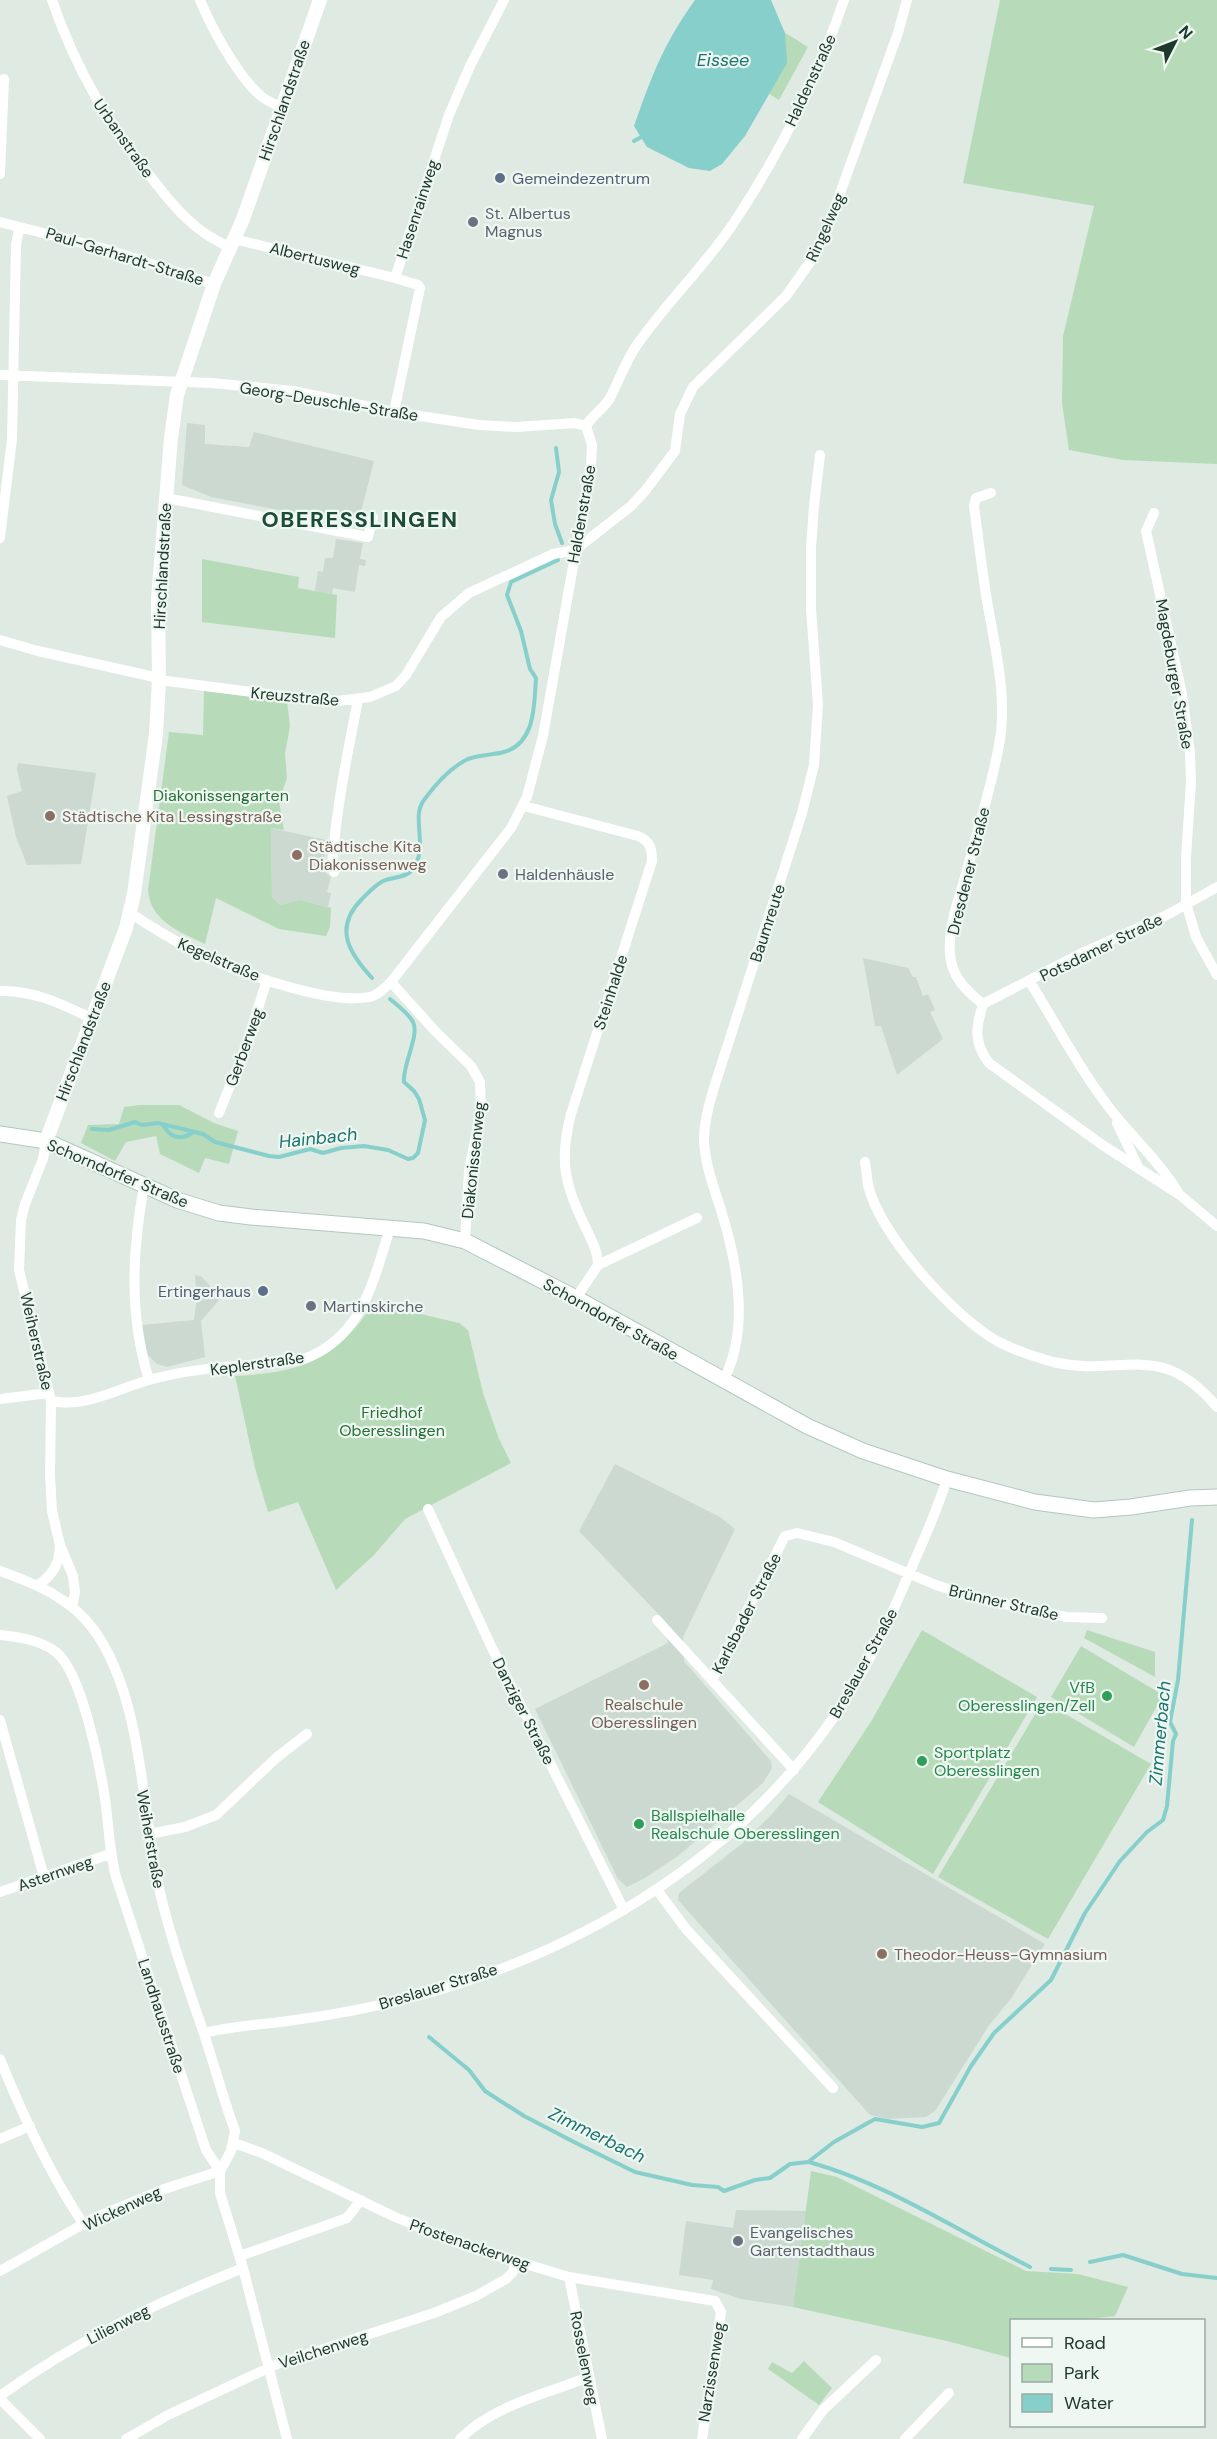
<svg xmlns="http://www.w3.org/2000/svg" width="1217" height="2439" font-family="'DM Sans',sans-serif">
	<style>
		.built { fill: #ccd9d1 }
		.green { fill: #b7dbb9 }
		.water { fill: #86cfcb }
		.lines { fill: none; stroke-linecap: round; stroke-linejoin: round }
		.stream { stroke: #86cfcb; stroke-width: 4 }
		.secondary-casing { stroke: #b2c9bc; stroke-width: 17 }
		.minor { stroke: #fff; stroke-width: 10 }
		.tertiary { stroke: #fff; stroke-width: 14 }
		.secondary { stroke: #fff; stroke-width: 15 }
		.service-dot { fill: #5c6f8a; stroke: #eef7f1; stroke-width: 2 }
		.worship-dot { fill: #6b7280; stroke: #eef7f1; stroke-width: 2 }
		.education-dot { fill: #8d6e63; stroke: #eef7f1; stroke-width: 2 }
		.leisure-dot { fill: #2e9e5b; stroke: #eef7f1; stroke-width: 2 }
		.labels { text-anchor: middle; stroke-width: 4.5; stroke-linejoin: round; paint-order: stroke }
		.street-label { font-size: 16px; fill: #20392d; stroke: #eef7f1 }
		.service-label { font-size: 16px; fill: #4e5e75; stroke: #eef7f1; text-anchor: start }
		.worship-label { font-size: 16px; fill: #5b616d; stroke: #eef7f1; text-anchor: start }
		.park-label { font-size: 16px; fill: #2a6f37; stroke: #eef7f1 }
		.education-label { font-size: 16px; fill: #785e54; stroke: #eef7f1; text-anchor: start }
		.leisure-label { font-size: 16px; fill: #27864d; stroke: #eef7f1; text-anchor: start }
		.water-label { font-size: 18px; font-style: italic; fill: #1b7470; stroke: #eef7f1 }
		.district-label { font-size: 22px; font-weight: bold; letter-spacing: 1.5px; fill: #1c4b36; stroke: #eef7f1 }
	</style>
	<rect width="100%" height="100%" fill="#deeae2"/>
	<path class="built" d="M187,423l18,2v19l44,3 5,-15 120,29 -14,55 -20,4 -14,-1 -115,-22 -29,-12z
		M336,539l27,4 -3,16 6,1 -1,6 -6,-1 -4,27 -22,-4 -1,6 -17,-3 3,-20 5,1 2,-14h8z
		M18,763l78,10 -15,91 -54,1 -11,-28 -9,-41 15,-5 -5,-21z
		M271,828l55,12 -3,31 8,6 -4,15 4,1 -3,14 -28,-7 -20,5 -8,-8z
		M863,958l45,10 5,9h3l7,19 5,-2 7,16 -5,2 13,27 -46,36 -16,-49h-6z
		M195,1275l7,2 19,21 -20,23 4,36 -38,10 -10,-3 -10,-10 -5,-29 52,-5 3,-22z
		M615,1464l105,53 15,12 -52,108 1,24 87,100 1,7 -9,15 -85,73 -33,22 -18,9 -9,-8 -83,-170 133,-66 -4,-23 -85,-89z
		M789,1794l256,150 -33,53 -24,30 -53,84 -9,6 -38,2 -18,-4 -192,-215 1,-7 65,-51 28,-28z
		M736,2210l70,1 -13,96 -52,-8 -30,-10 2,-9 -34,-5 7,-54 47,7z"/>
	<path class="green" d="M1000,0h217v464l-94,-4 -54,-10 -7,-47 1,-67 31,-130 -131,-23z
		M750,11l58,36 -29,53 -58,-37z
		M202,559l97,18 -1,11 39,7 -2,43 -133,-16z
		M204,691l83,10 3,25 -5,28 2,24 -8,23 5,29 -13,-2 1,69 8,8 20,-5 31,8 -1,19 -4,9 -47,-7 -63,-31 -11,46c-25,-12 -55,-23 -57,-54l21,-158 34,3z
		M140,1105h39l35,18 24,8 -9,33 -24,-6 -6,15 -39,-19 -4,-18 -30,6 -11,19 -34,-18 7,-18 31,-1 5,-17z
		M374,1303l85,20 9,7 15,63 16,46 12,24 -106,56 -31,36 -38,35 -38,-88 -30,10 -13,-44 -20,-92c68,-4 100,-15 139,-73z
		M922,1630l115,67 -104,177 -115,-72 54,-82z
		M1087,1630l68,22v25l-71,-39z
		M1081,1646l82,49 -29,52 -83,-50z
		M1043,1701l108,63 -103,175 -110,-62z
		M811,2171l26,6 189,94 52,3 50,13 -13,29 -35,4h-68l-1,38 -64,-17 -154,-34z
		M804,2361l28,27 -13,17 -51,-36 4,-7 20,11z"/>
	<path class="water" d="M695,0h76l14,33 2,30 -42,73 -23,28 -12,7 -21,-3 -42,-21 -13,-21c17,-49 30,-83 61,-126z"/>
	<g class="lines">
		<path class="stream" d="M634,141l11,-6
			M556,448l3,24 -8,28 4,24 7,19
			M372,978c-23,-25 -39,-50 -10,-79 6,-6 12,-13 21,-18 9,-4 23,-3 29,-11 18,-22 -2,-52 12,-70 11,-15 27,-33 44,-41 11,-4 25,-4 36,-7 32,-9 30,-48 32,-74l-6,-9 -9,-38 -14,-36 4,-13 47,-22
			M163,1125c7,12 17,16 29,8
			M92,1129l17,1 26,-8 7,3 16,-2 45,11 12,8 54,14 10,1 31,-8 13,4 18,-5 23,-2 24,4 20,9 5,-1 5,-5 7,-33 -6,-21 -5,-8 -10,-9c-2,-16 16,-47 9,-60 -4,-8 -16,-17 -23,-23
			M429,2037l40,33 16,21 39,25 54,28 57,28 57,13 26,2 6,4 31,-11 15,-2 20,-14 18,-2 26,-20 41,-23 47,8 17,-4 32,-57 23,-33 57,-53 34,-67 35,-52 27,-29 16,-12 4,-14 6,-65 3,-7 -6,-12 8,-42 14,-160
			M809,2162c79,22 149,69 221,105
			M1090,2262l33,-7 59,19 35,4
			M1051,2269l20,1"/>
		<g class="secondary-casing">
			<path id="secondary" d="M0,1134l46,7 131,59 42,13 32,4 173,14 41,10 111,57 231,128 56,25 84,28 88,23 59,8 37,-3 59,-9 27,-1"/>
		</g>
		<path class="minor" d="M52,0c23,68 60,131 106,186 13,17 28,34 45,46 8,6 18,11 28,16
			M200,0c11,27 38,77 61,96 6,5 13,8 20,11
			M0,174l4,-95
			M0,222l102,26 112,36
			M234,239l161,39
			M0,375l212,8 81,8 101,21 85,13 37,2 59,-4 11,3
			M394,412l26,-124 -2,-3 -23,-7 54,-163 21,-49 34,-66
			M166,498l202,39 5,-20
			M1154,513l-8,18 36,163 8,59 1,29 -5,75v46l10,34 21,38
			M0,538l12,-99 4,-194 3,-16
			M0,640l38,11 112,25 9,4 148,19 30,2 33,-4 26,-11 10,-11 35,-58 28,-24 84,-39 22,-4 56,-44 14,-15 30,-40 5,-37 13,-27 93,-91 27,-38 16,-34 23,-64 46,-127 9,-33
			M524,806l114,30c12,5 14,12 14,25l-81,253c-11,43 -8,67 12,108 6,14 15,27 15,43
			M334,872l-2,-6c4,-56 15,-111 26,-166
			M130,913c26,17 52,33 80,46 36,16 126,48 163,37 7,-3 13,-9 18,-14l120,-154 16,-31 16,-61 48,-271 1,-20 -6,-19c6,-11 18,-17 24,-28 9,-17 15,-36 27,-53 29,-42 67,-78 96,-121 46,-69 84,-145 111,-224
			M391,982l44,49 36,35 9,16 1,27 -12,62 -4,70
			M1030,982c26,42 50,88 81,128 22,28 48,51 67,82
			M0,991c33,-1 62,13 91,27
			M983,1004c-17,-13 -32,-28 -33,-51 -2,-25 8,-52 15,-76 12,-44 26,-88 34,-132 9,-47 -4,-98 -12,-144 -5,-32 -9,-64 -13,-95l2,-8 15,-5
			M983,1004c-7,23 -10,38 6,59l112,81 79,51 37,31
			M983,1004l99,-51 85,-38 50,-28
			M219,1113l27,-67 21,-66
			M1117,1123l22,46
			M46,1141l-3,18 -18,45 -4,16 -2,50 32,131 -1,74 2,36 8,34 13,31 2,16 -3,15
			M865,1162c1,7 2,15 3,23 12,50 85,131 129,156 17,9 38,16 56,21 71,16 106,-24 164,45
			M144,1186c-12,65 -15,130 5,194
			M576,1298l22,-33 99,-47
			M723,1381c28,-52 14,-121 -3,-174 -7,-22 -15,-43 -16,-67 0,-16 4,-33 9,-49l89,-278 12,-48 4,-60 -7,-96v-61l3,-42 6,-51
			M0,1399l49,-6
			M51,1401c35,7 66,-12 98,-21 49,-14 102,-14 152,-20 61,-21 72,-78 89,-132
			M428,1509l63,137 133,264
			M0,1571c36,13 71,27 94,59 48,66 48,179 65,258 11,49 28,96 44,143 11,33 20,67 32,100l-4,20 -11,20v22l23,75 44,171
			M38,1585c16,-11 21,-21 22,-40
			M657,1620l137,150
			M0,1635c20,2 40,5 56,17 26,21 44,114 49,147 4,27 4,52 11,78l90,273 14,21
			M712,1680l73,-144 12,-3 37,9 102,43 44,14 87,18 35,1
			M0,1720l44,157
			M149,1834l36,-7 31,-12 60,-57 31,-24
			M657,1890l29,39 147,159
			M0,1892l110,-38
			M204,2033c27,-7 55,-8 84,-12 46,-6 92,-15 137,-27 160,-45 309,-135 406,-273 35,-48 60,-104 83,-159 12,-27 24,-55 33,-83
			M0,2059c23,57 50,115 84,166
			M0,2139l30,-13
			M234,2143l28,10 133,64 70,29 104,31 146,24 6,11 -19,127
			M240,2256l107,-38 14,-18
			M0,2271l94,-53 70,-29 56,-18
			M569,2277l33,162
			M0,2396c75,-55 158,-94 243,-128
			M0,2399l40,40
			M126,2439l42,-24 109,-51 157,-51 42,-17 30,-17 7,-7 3,-10
			M460,2439c34,-34 85,-45 129,-62
			M802,2439l21,-29 53,-50
			M905,2439l44,-46"/>
		<path class="tertiary" d="M46,1141l80,-213 8,-34 22,-160 3,-54 -1,-81 13,-161 6,-43 37,-111 29,-65 77,-219"/>
		<use href="#secondary" class="secondary"/>
	</g>
	<g class="service-dot">
		<circle cx="500" cy="178" r="6"/>
		<circle cx="263" cy="1291" r="6"/>
	</g>
	<g class="worship-dot">
		<circle cx="473" cy="222" r="6"/>
		<circle cx="503" cy="874" r="6"/>
		<circle cx="311" cy="1306" r="6"/>
		<circle cx="738" cy="2241" r="6"/>
	</g>
	<g class="education-dot">
		<circle cx="50" cy="816" r="6"/>
		<circle cx="297" cy="855" r="6"/>
		<circle cx="644" cy="1685" r="6"/>
		<circle cx="882" cy="1954" r="6"/>
	</g>
	<g class="leisure-dot">
		<circle cx="1107" cy="1696" r="6"/>
		<circle cx="922" cy="1761" r="6"/>
		<circle cx="639" cy="1824" r="6"/>
	</g>
	<g class="labels">
		<g class="street-label">
			<text transform="translate(810 80) rotate(-65)" y="6">Haldenstraße</text>
			<text transform="translate(284 100) rotate(-71)" y="6">Hirschlandstraße</text>
			<text transform="translate(124 138) rotate(55)" y="6">Urbanstraße</text>
			<text transform="translate(417 209) rotate(-72)" y="6">Hasenrainweg</text>
			<text transform="translate(825 227) rotate(-66)" y="6">Ringelweg</text>
			<text transform="translate(125 256) rotate(17)" y="6">Paul-Gerhardt-Straße</text>
			<text transform="translate(315 258) rotate(14)" y="6">Albertusweg</text>
			<text transform="translate(329 401) rotate(9)" y="6">Georg-Deuschle-Straße</text>
			<text transform="translate(581 514) rotate(-80)" y="6">Haldenstraße</text>
			<text transform="translate(162 566) rotate(-87)" y="6">Hirschlandstraße</text>
			<text transform="translate(1175 674) rotate(80)" y="6">Magdeburger Straße</text>
			<text transform="translate(295 696) rotate(5)" y="6">Kreuzstraße</text>
			<text transform="translate(968 871) rotate(-76)" y="6">Dresdener Straße</text>
			<text transform="translate(767 923) rotate(-72)" y="6">Baumreute</text>
			<text transform="translate(1101 947) rotate(-26)" y="6">Potsdamer Straße</text>
			<text transform="translate(219 959) rotate(23)" y="6">Kegelstraße</text>
			<text transform="translate(610 992) rotate(-72)" y="6">Steinhalde</text>
			<text transform="translate(83 1041) rotate(-69)" y="6">Hirschlandstraße</text>
			<text transform="translate(244 1047) rotate(-70)" y="6">Gerberweg</text>
			<text transform="translate(473 1160) rotate(-84)" y="6">Diakonissenweg</text>
			<text transform="translate(118 1173) rotate(23)" y="6">Schorndorfer Straße</text>
			<text transform="translate(611 1319) rotate(29)" y="6">Schorndorfer Straße</text>
			<text transform="translate(37 1341) rotate(77)" y="6">Weiherstraße</text>
			<text transform="translate(257 1363) rotate(-8)" y="6">Keplerstraße</text>
			<text transform="translate(1004 1602) rotate(13)" y="6">Brünner Straße</text>
			<text transform="translate(746 1613) rotate(-63)" y="6">Karlsbader Straße</text>
			<text transform="translate(863 1663) rotate(-61)" y="6">Breslauer Straße</text>
			<text transform="translate(524 1711) rotate(63)" y="6">Danziger Straße</text>
			<text transform="translate(151 1839) rotate(80)" y="6">Weiherstraße</text>
			<text transform="translate(55 1873) rotate(-19)" y="6">Asternweg</text>
			<text transform="translate(438 1986) rotate(-17)" y="6">Breslauer Straße</text>
			<text transform="translate(162 2016) rotate(72)" y="6">Landhausstraße</text>
			<text transform="translate(122 2208) rotate(-25)" y="6">Wickenweg</text>
			<text transform="translate(470 2244) rotate(19)" y="6">Pfostenackerweg</text>
			<text transform="translate(118 2324) rotate(-27)" y="6">Lilienweg</text>
			<text transform="translate(323 2349) rotate(-18)" y="6">Veilchenweg</text>
			<text transform="translate(585 2358) rotate(79)" y="6">Rosselenweg</text>
			<text transform="translate(711 2372) rotate(-81)" y="6">Narzissenweg</text>
		</g>
		<g class="service-label">
			<text x="512" y="184">Gemeindezentrum</text>
			<text x="251" y="1297" text-anchor="end">Ertingerhaus</text>
		</g>
		<g class="worship-label">
			<text x="485" y="219">St. Albertus<tspan x="485" dy="18">Magnus</tspan></text>
			<text x="515" y="880">Haldenhäusle</text>
			<text x="323" y="1312">Martinskirche</text>
			<text x="750" y="2238">Evangelisches<tspan x="750" dy="18">Gartenstadthaus</tspan></text>
		</g>
		<g class="park-label">
			<text x="221" y="801">Diakonissengarten</text>
			<text x="392" y="1418">Friedhof<tspan x="392" dy="18">Oberesslingen</tspan></text>
		</g>
		<g class="education-label">
			<text x="62" y="822">Städtische Kita Lessingstraße</text>
			<text x="309" y="852">Städtische Kita<tspan x="309" dy="18">Diakonissenweg</tspan></text>
			<text x="644" y="1710" text-anchor="middle">Realschule<tspan x="644" dy="18">Oberesslingen</tspan></text>
			<text x="894" y="1960">Theodor-Heuss-Gymnasium</text>
		</g>
		<g class="leisure-label">
			<text x="1095" y="1693" text-anchor="end">VfB<tspan x="1095" dy="18">Oberesslingen/Zell</tspan></text>
			<text x="934" y="1758">Sportplatz<tspan x="934" dy="18">Oberesslingen</tspan></text>
			<text x="651" y="1821">Ballspielhalle<tspan x="651" dy="18">Realschule Oberesslingen</tspan></text>
		</g>
		<g class="water-label">
			<text x="723" y="66">Eissee</text>
			<text transform="translate(318 1138) rotate(-6)" y="6">Hainbach</text>
			<text transform="translate(1160 1733) rotate(-85)" y="6">Zimmerbach</text>
			<text transform="translate(597 2135) rotate(26)" y="6">Zimmerbach</text>
		</g>
		<g class="district-label">
			<text x="360" y="527">OBERESSLINGEN</text>
		</g>
	</g>
	<rect x="1010" y="2319" width="195" height="108" fill="#eef7f1" stroke="#9caba3" stroke-width="1.5"/>
	<rect x="1022" y="2338" width="30" height="9" fill="#ffffff" stroke="#9caba3" stroke-width="1.5"/>
	<text x="1064" y="2349" font-size="18" fill="#20392d">Road</text>
	<rect x="1022" y="2364" width="30" height="18" fill="#b7dbb9" stroke="#9caba3" stroke-width="1.5"/>
	<text x="1064" y="2379" font-size="18" fill="#20392d">Park</text>
	<rect x="1022" y="2394" width="30" height="18" fill="#86cfcb" stroke="#9caba3" stroke-width="1.5"/>
	<text x="1064" y="2409" font-size="18" fill="#20392d">Water</text>
	<g transform="translate(1175 42) rotate(48)" stroke="#eef7f1" stroke-width="4.5" paint-order="stroke">
	<path d="M0-4.5L10 22L0 15L-10 22Z" fill="#20392d"/>
	<text y="-9" font-size="16" font-weight="bold" text-anchor="middle" fill="#20392d">N</text>
	</g>
</svg>
